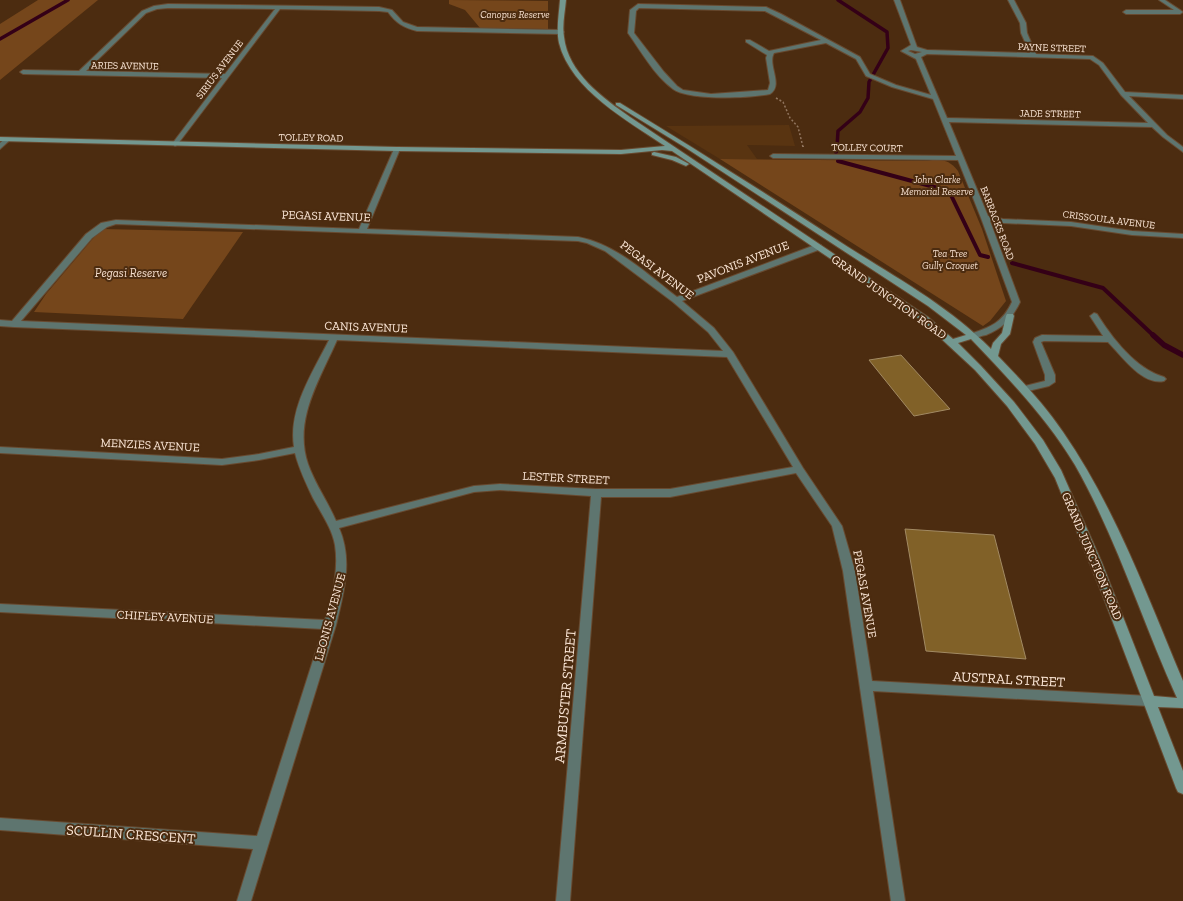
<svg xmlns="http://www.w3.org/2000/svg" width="1183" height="901" font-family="'Zilla Slab',serif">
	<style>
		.built { fill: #593411 }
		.green { fill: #75461b }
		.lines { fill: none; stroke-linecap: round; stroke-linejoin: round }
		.stream-far2 { stroke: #340017; stroke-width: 3.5 }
		.stream-far1 { stroke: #340017; stroke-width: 4 }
		.stream { stroke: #340017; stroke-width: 5.5 }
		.building { fill: #816128; stroke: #a28a63 }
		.minor-casing { stroke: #684a30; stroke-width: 2 }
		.secondary-casing { stroke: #684a30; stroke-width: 2 }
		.path-far1 { stroke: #91755e; stroke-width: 1.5; stroke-dasharray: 2 2; stroke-linecap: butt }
		.path { stroke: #91755e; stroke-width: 2; stroke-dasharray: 2.5 2.5; stroke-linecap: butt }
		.minor { fill: #5e756f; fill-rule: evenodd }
		.secondary { fill: #739890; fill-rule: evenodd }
		.labels { text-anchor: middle; stroke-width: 4; stroke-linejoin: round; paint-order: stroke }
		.far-park-label { font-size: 10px; font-style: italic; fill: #f4ddcc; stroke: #4c2c10 }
		.far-street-label { font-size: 10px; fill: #fce7d7; stroke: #4c2c10 }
		.street-label { font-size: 12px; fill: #fce7d7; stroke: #4c2c10 }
		.park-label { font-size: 12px; font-style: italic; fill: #f4ddcc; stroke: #4c2c10 }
		.near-street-label { font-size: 14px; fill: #fce7d7; stroke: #4c2c10 }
	</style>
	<rect width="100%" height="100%" fill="#4c2c10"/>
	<path class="built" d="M789,125l6,21 -48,-1 10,14h-37l-54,-33z"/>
	<path class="green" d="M38,0h60l-98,80v-56z
		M449,0l99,1v28l-68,-1 -15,-18 -16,-6z
		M720,159l208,2c12,-3 22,-1 30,10l24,58 24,72 -16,20 -7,5z
		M101,229l142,3 -60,87 -149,-7 12,-18z"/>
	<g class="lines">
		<path class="stream-far2" d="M0,39l68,-39
			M837,147l1,-16 22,-19 8,-14 1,-16 19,-34 -1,-16 -49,-32"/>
		<path class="stream-far1" d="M836,152l1,-6
			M838,161l111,30 31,64 8,2
			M1012,263l91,25 51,48"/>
		<path class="stream" d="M1153,335l11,10 19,10"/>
	</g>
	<path class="building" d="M901,355l49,54 -36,7 -45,-56z
		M905,529l89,6 32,124 -100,-8z"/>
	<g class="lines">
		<g class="minor-casing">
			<path id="minor" d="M894,0h6l17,47 10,3 103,3 -9,-20 -1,-10 -12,-23h6l12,23 1,10 9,21 57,2 10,7 22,29 58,3v4l-54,-3 38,39 16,12v5l-20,-15 -11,-10 -203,-5 39,94 15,3 68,3 61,9 51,3v4l-51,-3 -61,-9 -68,-3 -13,-2 30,81c-8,17 -17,26 -34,33 -6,1 -11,4 -16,3l-1,-2 1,-2c21,-7 32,-11 42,-32l-31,-84 -23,-58 -185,-2 -3,-2 3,-2 183,2 -23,-57 -41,-12 -26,-11 -10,-17 -30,-16 -52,10c-7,12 10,32 -4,41 -21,4 -80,7 -97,-5 -19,-14 -32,-38 -45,-56l2,-23 8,-6 128,3 15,7 79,43 10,17 26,11 35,10 -15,-36 -15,-8 10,-6zM639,8l126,3 56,29 -52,11 -19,-11h-4v2l21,13 -1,3 4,25 -2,7 -57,4 -28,-4 -6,-4 -13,-14 -30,-39 2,-22zM911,50l11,2 -7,2 -7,-3zM927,54l163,5 9,6 22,30 27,28 -201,-5 -26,-61z
				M1159,0h6l18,12 -3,2h-54l-3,-2 3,-2h48z
				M168,4l211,3 13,3 11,12 14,5 144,3 3,2 -3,2 -144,-3c-13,-3 -21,-8 -29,-19l-9,-1 -99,-2 -103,136 -2,1 -3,-2 50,-66 -199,-4 -3,-2 3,-2 56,1 63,-60 12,-5zM168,8l107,1 -50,65 -139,-3 60,-58 11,-4z
				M6,138l5,1 -11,10v-6z
				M397,147l3,2 -33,80 211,8c38,7 69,37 99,60l138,-52h6v4l-139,52 32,27 19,24 70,116 39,58 13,45 17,110 277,15 4,1 2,4 -2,4 -4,1 -276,-15 32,210h-14l-48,-330 -11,-45 -36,-53 -126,24h-69l-31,404h-14l35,-405 -91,-6 -26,2 -135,36c14,32 5,64 -3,97l-85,276h-14l16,-52 -253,-19v-12l257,18 66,-207 -323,-17v-8l325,16c7,-24 14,-49 10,-75 -3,-17 -14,-32 -22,-47 -7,-15 -14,-29 -18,-45l-36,7 -37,5 -222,-12v-6l222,12 37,-5 35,-7c-6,-38 19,-75 35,-107l-315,-13 -14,-1v-6l12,1 74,-87 15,-11 15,-3 243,9 35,-80zM116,224l462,17 9,2 18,8 68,51 35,30 15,19 -702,-30 71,-83 15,-11zM337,340l390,17 66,110 -123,22h-74l-96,-5 -26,2 -138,35c-8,-19 -21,-37 -28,-57 -15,-44 12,-85 29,-124z
				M1094,313l3,1c15,24 39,55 67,63l2,2 -2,2c-22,5 -43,-26 -56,-39l-64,-1 -3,1 14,33v7l-6,4 -25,6 -3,-1 -2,-2 2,-2 24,-6v-6l-12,-33 2,-4 7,-3 61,1 -13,-20z"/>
		</g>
		<g class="secondary-casing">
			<path id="secondary" d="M560,0h6c-1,12 -4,25 -2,37 4,36 39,61 66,80l298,200 25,22 13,-4 -38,-29 -242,-158 -70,-43v-2h4c77,47 153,95 228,144 49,31 102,60 143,102l2,-6 9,-10 4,-17 1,-2h6l1,2 -4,18 -9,10 -3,12c23,24 47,49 65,76 52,75 85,166 120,249v27l-25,-1 25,64v23l-5,-2 -2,-4 -75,-197 -46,-113 -20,-34 -28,-38 -32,-36 -53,-49 -250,-170 -10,-1 -41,4 -224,-3 -397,-10v-4l397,10 224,3 44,-4c-37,-25 -94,-56 -106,-103 -3,-14 0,-29 1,-43zM971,339c38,40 76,79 104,126 42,74 67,156 102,233l-23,-2 -52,-133 -41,-93 -18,-30 -29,-38 -33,-36 -23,-23z
				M654,152l22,5 13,7 -3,2 -14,-6 -20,-5v-2z"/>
		</g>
		<path class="path-far1" d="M776,98l7,4 7,16 8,9 5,20"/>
		<path class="path" d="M803,146v1"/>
		<use href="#minor" class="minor"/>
		<use href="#secondary" class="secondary"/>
	</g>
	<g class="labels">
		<g class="far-park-label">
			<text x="515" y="18">Canopus Reserve</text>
			<text x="937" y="183">John Clarke<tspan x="937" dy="12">Memorial Reserve</tspan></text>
			<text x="950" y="257">Tea Tree<tspan x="950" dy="12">Gully Croquet</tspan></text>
		</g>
		<g class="far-street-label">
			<text transform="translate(1052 47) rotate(2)" y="4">PAYNE STREET</text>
			<text transform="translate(125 65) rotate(1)" y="4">ARIES AVENUE</text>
			<text transform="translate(219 69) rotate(-53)" y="4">SIRIUS AVENUE</text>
			<text transform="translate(1050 113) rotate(1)" y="4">JADE STREET</text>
			<text transform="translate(311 137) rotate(1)" y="4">TOLLEY ROAD</text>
			<text transform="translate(867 147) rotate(1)" y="4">TOLLEY COURT</text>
			<text transform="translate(1109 219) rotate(7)" y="4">CRISSOULA AVENUE</text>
			<text transform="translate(998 223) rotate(69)" y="4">BARRACKS ROAD</text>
		</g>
		<g class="street-label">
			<text transform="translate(326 216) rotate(2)" y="4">PEGASI AVENUE</text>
			<text transform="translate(743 262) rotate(-21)" y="4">PAVONIS AVENUE</text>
			<text transform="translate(657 270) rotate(37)" y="4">PEGASI AVENUE</text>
			<text transform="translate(889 297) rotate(35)" y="4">GRAND JUNCTION ROAD</text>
			<text transform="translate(366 327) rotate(2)" y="4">CANIS AVENUE</text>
			<text transform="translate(150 445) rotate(3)" y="4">MENZIES AVENUE</text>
			<text transform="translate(566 478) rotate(3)" y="4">LESTER STREET</text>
			<text transform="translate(1092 556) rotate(67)" y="4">GRAND JUNCTION ROAD</text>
			<text transform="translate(865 594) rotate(80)" y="4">PEGASI AVENUE</text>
			<text transform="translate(165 617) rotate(3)" y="4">CHIFLEY AVENUE</text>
			<text transform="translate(330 617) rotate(-75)" y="4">LEONIS AVENUE</text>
		</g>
		<g class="park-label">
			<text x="131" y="277">Pegasi Reserve</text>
		</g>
		<g class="near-street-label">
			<text transform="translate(1009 679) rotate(3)" y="5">AUSTRAL STREET</text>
			<text transform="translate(565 696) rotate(-85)" y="5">ARMBUSTER STREET</text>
			<text transform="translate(131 834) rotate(4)" y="5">SCULLIN CRESCENT</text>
		</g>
	</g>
</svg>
